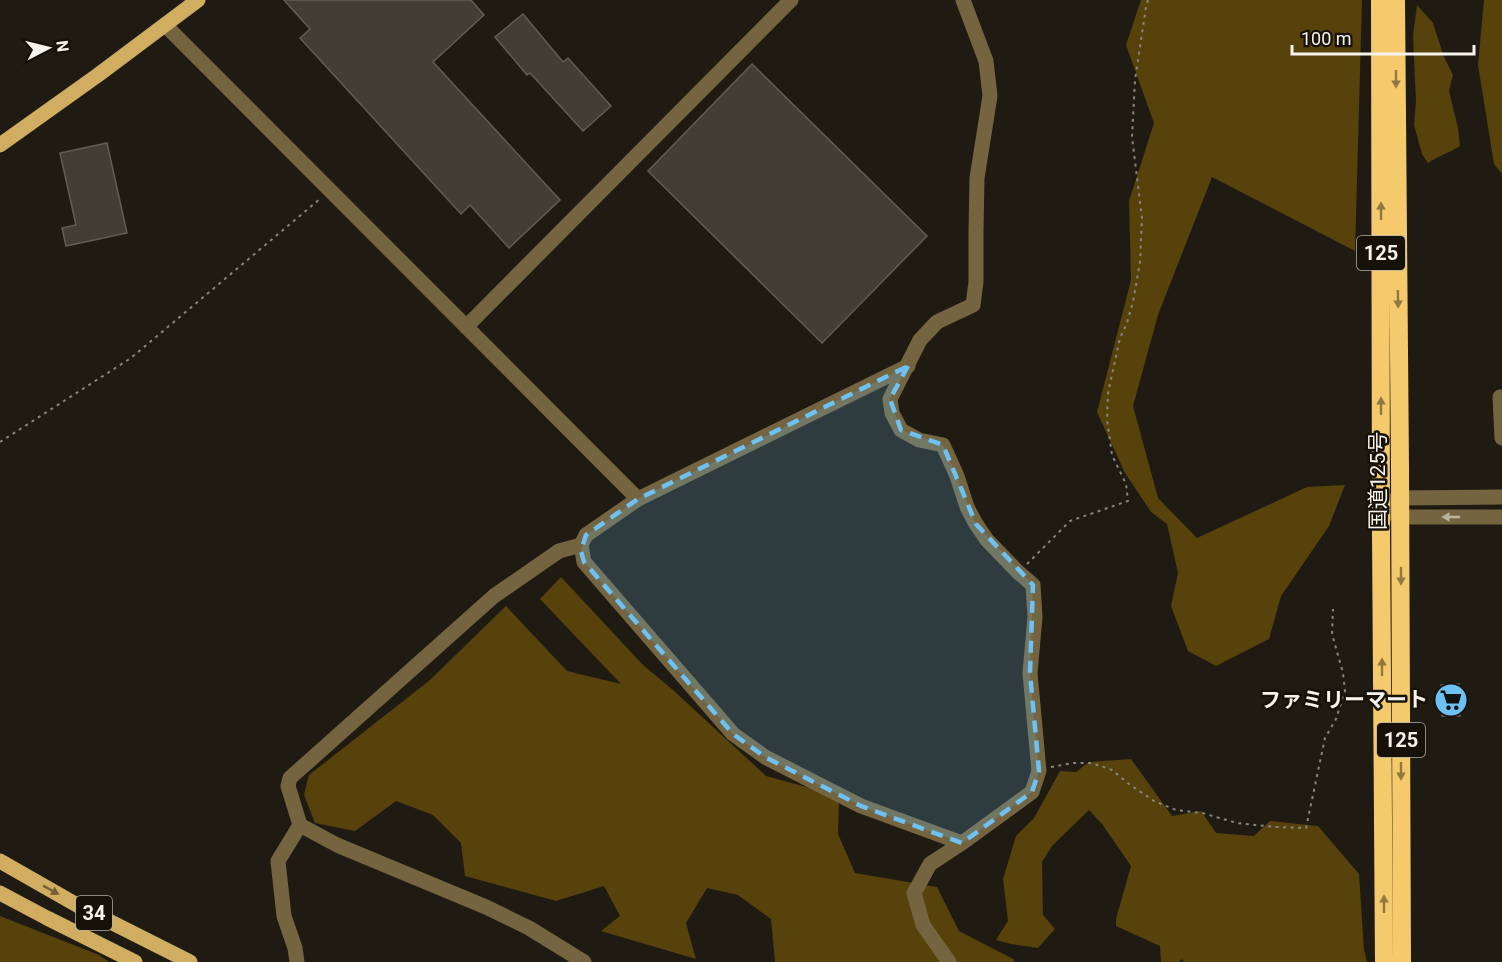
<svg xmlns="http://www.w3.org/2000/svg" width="1502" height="962" font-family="Roboto,'Noto Sans JP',sans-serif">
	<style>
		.forest { fill: #57420c }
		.building { fill: #433e35; stroke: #625d54; stroke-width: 1.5 }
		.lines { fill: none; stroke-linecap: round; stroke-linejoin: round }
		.path { stroke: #88857e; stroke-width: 2; stroke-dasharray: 3 4.5; stroke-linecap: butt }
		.minor { stroke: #746440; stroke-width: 15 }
		.major { stroke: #d0ad60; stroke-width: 15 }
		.highway { stroke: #f5ca6c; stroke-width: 18 }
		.oneway { fill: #917740 }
		.oneway2 { fill: #bcb39f }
		.oneway3 { fill: #736035 }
		.marked { fill: #6dc2f3; fill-opacity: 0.2; stroke: #6dc2f3; stroke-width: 4.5; stroke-dasharray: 12 8; stroke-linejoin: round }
		.labels { text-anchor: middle; stroke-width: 5; stroke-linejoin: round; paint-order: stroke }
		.shield { fill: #16120a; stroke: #b3b0a9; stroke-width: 1.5 }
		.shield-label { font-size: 20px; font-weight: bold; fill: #f6f3ed }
		.street-label { font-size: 21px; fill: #f6f3ed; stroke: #16120a }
		.poi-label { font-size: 21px; font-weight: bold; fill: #f6f3ed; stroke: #16120a; text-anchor: end }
	</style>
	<rect width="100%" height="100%" fill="#1f1b13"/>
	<path class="forest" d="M1141,0h221l-7,251 -143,-74 -54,138 -25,91 25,92 39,40 110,-51 38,-2 -16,41 -48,70 -12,43 -53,27 -28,-15 -17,-45 7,-33 -11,-49 -16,-12 -26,-39 -28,-61 34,-132 -2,-79 25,-78 -28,-78z
		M1484,0h18v174l-8,-10 -16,-99z
		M1417,5l16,18 11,34 9,18 -4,16 9,37 2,18c-11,7 -22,10 -32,17l-6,-9 -8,-29 2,-24 -3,-65z
		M561,577l82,88 30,25 93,86 73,20 -1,38 17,39 82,14 22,44 56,29 -2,2h-238l-4,-43 -33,-24 -31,-7 -21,35 10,36 -95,-28 19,-15 -16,-30 -48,15 -91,-25 -4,-33 -28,-28 -37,-14 -41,30 -40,-8 -11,-28 5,-20 121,-95 76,-74 61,65 54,13 -81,-85z
		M1131,759l41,57 29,-5 15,22 38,3 16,-15 48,5 41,48 5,76 3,12h-183l-2,-3 -3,3h-18l-1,-16 -44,-20v-7l15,-53 -29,-42 -13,-14 -37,36 -10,16 1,53 12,14 -17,19 -27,-4 -15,-4 12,-19 -5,-42 13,-43 18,-18 26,-47 16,1 13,-10z
		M0,916l99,39 10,7h-109z"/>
	<path class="building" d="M284,0h187l13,15 -51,47 127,138 -51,48 -39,-43 -9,9 -161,-176 10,-9z
		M523,14l40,48 5,-4 43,48 -28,25 -53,-58 -3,2 -32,-38z
		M752,64l175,172 -105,107 -174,-172z
		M107,143l20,90 -61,13 -4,-18 14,-3 -16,-72z
		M1459,684l1,32h-18l-1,-31z"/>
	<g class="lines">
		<path class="path" d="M0,442l131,-84 190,-160
			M1027,564l43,-43 58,-20 -2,-17 -14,-29 -5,-36 1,-26 12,-55 7,-15 6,-21 7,-40 2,-44 -10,-81 3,-57 11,-73 2,-7
			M1051,767l22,-4h19l20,7 17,14 25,17 22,9 26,3 35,10 38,4 31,1 19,-90 11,-19 9,-28 -2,-18 -11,-39 1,-25"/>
		<path class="minor" d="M165,25l473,474
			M466,327l325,-327
			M908,366l-270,133 -52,36 -5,10 3,17 149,172 32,23 96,49 101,37
			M1502,397h-2l2,41
			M1392,501l9,-3 101,-1
			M1392,513l9,4h101
			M581,545l-22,6 -65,45 -204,182 -2,8 12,39 37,20 149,62 43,21 55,34
			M297,962l-2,-14 -11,-32 -6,-55 22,-36
			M949,962l-26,-37 -9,-32 16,-29 32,-21 70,-51 7,-21 -9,-98 5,-56 -2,-32 -15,-13 -31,-32 -11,-16 -9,-17 -10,-31 -14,-31 -24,-5 -18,-10 -9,-17 -2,-14 30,-59 17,-18 36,-17 3,-23v-51l1,-53 13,-82 -4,-35 -23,-61"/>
		<path class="major" d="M0,145l98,-70 100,-75
			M0,861l77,44 113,57
			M0,893l47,25 88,44"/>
		<path class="highway" d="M1380,0l1,535 3,427
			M1396,0l4,468 2,494"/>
	</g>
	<defs><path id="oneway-solid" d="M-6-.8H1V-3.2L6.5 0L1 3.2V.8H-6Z" transform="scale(1.5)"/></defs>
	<g class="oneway">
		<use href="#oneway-solid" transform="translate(1396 79) rotate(90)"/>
		<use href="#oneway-solid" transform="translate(1381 211) rotate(-90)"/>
		<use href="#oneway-solid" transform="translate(1398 299) rotate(89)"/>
		<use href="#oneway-solid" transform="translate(1381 406) rotate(-90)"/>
		<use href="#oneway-solid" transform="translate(1401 576) rotate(90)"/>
		<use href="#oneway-solid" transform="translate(1382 667) rotate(-90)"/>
		<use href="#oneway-solid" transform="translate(1401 771) rotate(90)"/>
		<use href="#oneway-solid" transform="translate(1384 904) rotate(-90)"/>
	</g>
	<use class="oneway2" href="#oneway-solid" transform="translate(1451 517) rotate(-180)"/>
	<use class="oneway3" href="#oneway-solid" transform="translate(51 890) rotate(29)"/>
	<path class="marked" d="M908,366l-18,33 11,31 42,15 33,79 57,61 -3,88 9,98 -7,21 -70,51 -101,-37 -96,-49 -32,-23 -149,-172 -3,-11 5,-16 52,-36z"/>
	<defs>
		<g id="supermarket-disc" transform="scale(1.725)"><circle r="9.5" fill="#6dc2f3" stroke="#16120a"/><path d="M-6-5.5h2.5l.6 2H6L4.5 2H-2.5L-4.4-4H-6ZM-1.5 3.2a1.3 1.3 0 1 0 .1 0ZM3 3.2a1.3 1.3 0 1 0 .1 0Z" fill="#111"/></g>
	</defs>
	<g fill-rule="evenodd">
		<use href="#supermarket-disc" x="1451" y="700"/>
	</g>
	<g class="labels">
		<g class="shield">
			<rect x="1357" y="236" width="48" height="34" rx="4.5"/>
			<rect x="1377" y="723" width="48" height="34" rx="4.5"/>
			<rect x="76" y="896" width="36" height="34" rx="4.5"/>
		</g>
		<g class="shield-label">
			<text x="1381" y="260">125</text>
			<text x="1401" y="747">125</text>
			<text x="94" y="920">34</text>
		</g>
		<g class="street-label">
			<text transform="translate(1378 481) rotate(-90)" y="7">国道125号</text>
		</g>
		<g class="poi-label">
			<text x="1428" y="707">ファミリーマート</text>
		</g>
	</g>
	<g transform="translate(48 48) rotate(83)" stroke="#16120a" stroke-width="4.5" paint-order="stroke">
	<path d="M0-4.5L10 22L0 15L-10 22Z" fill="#f6f3ed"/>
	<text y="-9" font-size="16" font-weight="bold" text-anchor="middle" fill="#f6f3ed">N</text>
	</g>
	<path d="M1292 45v9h182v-9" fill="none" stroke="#f6f3ed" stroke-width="3"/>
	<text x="1301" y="45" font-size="18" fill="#f6f3ed" stroke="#16120a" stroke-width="4.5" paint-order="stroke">100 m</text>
</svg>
